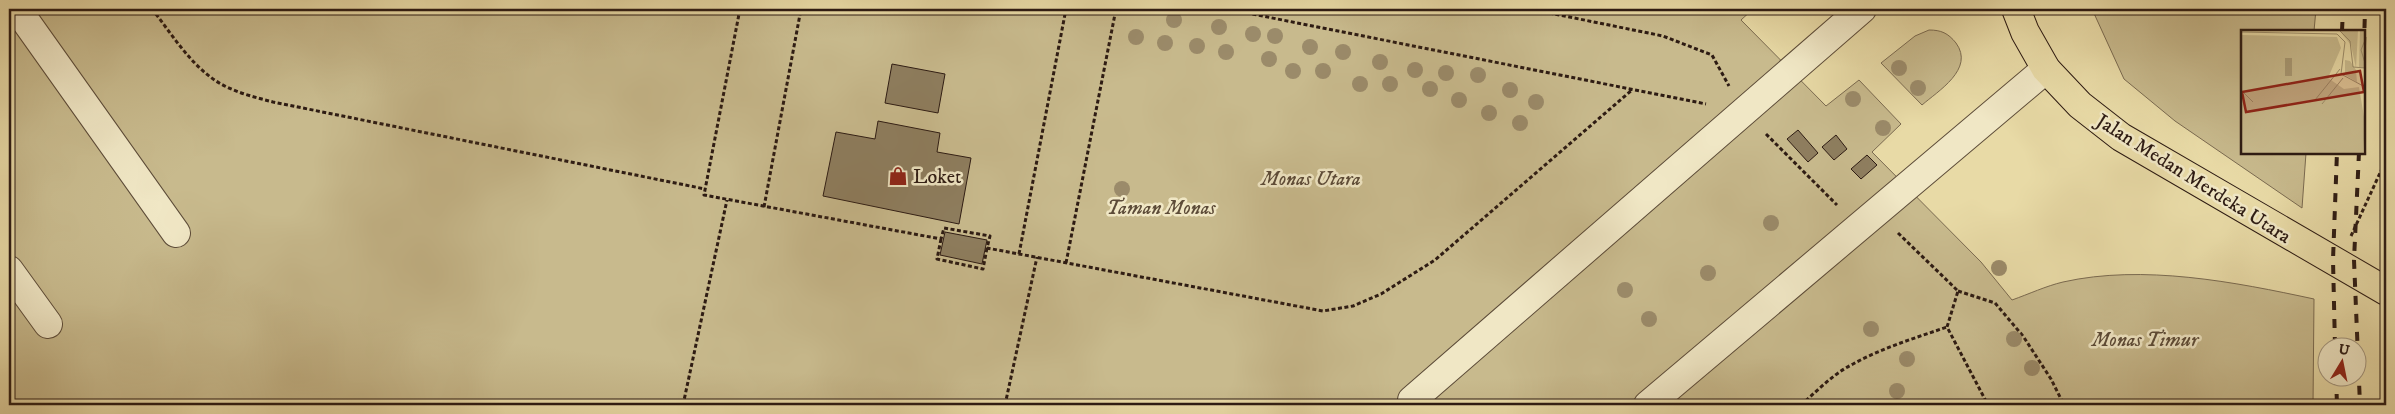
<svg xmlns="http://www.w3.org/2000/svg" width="2395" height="414" font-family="'IM FELL DW Pica',serif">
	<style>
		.green { fill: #c8ba8d; stroke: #7a6a50 }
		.building { fill: #8e7e5f; stroke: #2d1b13 }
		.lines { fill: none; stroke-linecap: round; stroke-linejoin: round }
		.minor-casing { stroke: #5c4b38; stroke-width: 30 }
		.major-casing { stroke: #2d1b13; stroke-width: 30 }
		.path { stroke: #2d1b13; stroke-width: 3; stroke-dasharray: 4 2.5; stroke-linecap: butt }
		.minor { stroke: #f0e7c5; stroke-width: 28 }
		.major { stroke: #e8daa6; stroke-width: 28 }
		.rail { stroke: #2d1b13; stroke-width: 4; stroke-dasharray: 9 9; stroke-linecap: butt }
		.tree { fill: #9b8b6a }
		.labels { text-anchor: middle; stroke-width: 5; stroke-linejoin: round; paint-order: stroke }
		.poi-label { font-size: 20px; fill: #2d1b13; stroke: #f0e7c5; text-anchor: start }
		.park-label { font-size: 20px; font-style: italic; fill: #5c4b38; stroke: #f0e7c5 }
		.street-label { font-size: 20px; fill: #2d1b13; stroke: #f0e7c5 }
		.inset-road { fill: none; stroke: #9d8e6b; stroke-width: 1 }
		.view { fill: #8f2418; fill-opacity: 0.15; stroke: #8f2418; stroke-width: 2.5 }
		.inset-edge { fill: none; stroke: #2d1b13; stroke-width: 2.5 }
	</style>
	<rect width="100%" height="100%" fill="#e8daa6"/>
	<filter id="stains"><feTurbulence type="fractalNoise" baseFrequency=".004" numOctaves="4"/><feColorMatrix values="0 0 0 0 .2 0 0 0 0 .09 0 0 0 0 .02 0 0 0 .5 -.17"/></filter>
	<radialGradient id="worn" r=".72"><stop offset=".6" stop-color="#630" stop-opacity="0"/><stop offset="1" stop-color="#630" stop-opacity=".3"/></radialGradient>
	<path class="green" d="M9,9h1744l-12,11 85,86 33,-26 42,44 -29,28 109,110 31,38c17,-6 34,-14 51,-18 80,-18 172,0 251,17l-1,106h-2304z
		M2092,9h224l-2,22h-72v121l64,1 -4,55 -127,-87 -51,-42z
		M1929,30c12,0 19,3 27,13 19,26 -18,48 -34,62l-41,-42 34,-27z"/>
	<path class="building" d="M892,64l53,10 -7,39 -53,-10z
		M878,121l62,12 -3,19 34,6 -12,66 -136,-28 13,-64 39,7z
		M1798,130l20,23 -10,9 -21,-23z
		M1836,135l11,14 -13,11 -12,-13z
		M1867,155l10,10 -16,14 -10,-10z
		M945,232l42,8 -5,24 -42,-9z"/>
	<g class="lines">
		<g class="minor-casing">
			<path id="minor" d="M17,9l159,224
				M9,270l39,54
				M1412,400l450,-391
				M1648,405l398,-336"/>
		</g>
		<g class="major-casing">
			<path id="major" d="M2016,9l9,23 21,37 34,36 41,32 265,154"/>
		</g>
		<path class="path" d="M152,9c19,24 37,54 64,72 17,11 38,16 57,21l432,87
			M740,9l-36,186 237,44 3,-11 46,8 -3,12 336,63 30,-5 28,-12 54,-34 197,-170
			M1227,9l479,95
			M1530,9l133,27 49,19 17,31
			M1766,134l71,71
			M764,207l37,-198
			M1898,233l60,58 -11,36 41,78
			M2351,236l35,-76
			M941,239l-4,20 46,10 4,-21
			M1019,254l47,-245
			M1066,263l50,-254
			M1958,291l37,12 28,33 28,43 13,26
			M683,405l44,-205
			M1005,405l32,-148
			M1801,405c16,-14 32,-31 52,-41 29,-16 62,-26 94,-37"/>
		<use href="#minor" class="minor"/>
		<use href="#major" class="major"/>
		<path class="rail" d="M2342,31l1,-22
			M2364,46l1,-37
			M2359,152l-5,108 6,145
			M2335,346l-2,-86 4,-108
			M2336,376l1,29"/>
	</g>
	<g class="tree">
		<circle cx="1174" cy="20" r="8"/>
		<circle cx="1219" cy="27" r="8"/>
		<circle cx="1253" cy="34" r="8"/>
		<circle cx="1275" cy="36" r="8"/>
		<circle cx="1136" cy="37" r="8"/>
		<circle cx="1165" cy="43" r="8"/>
		<circle cx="1197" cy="46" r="8"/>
		<circle cx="1310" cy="47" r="8"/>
		<circle cx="1226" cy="52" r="8"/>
		<circle cx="1343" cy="52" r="8"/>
		<circle cx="1269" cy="59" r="8"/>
		<circle cx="1380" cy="62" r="8"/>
		<circle cx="1899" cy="68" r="8"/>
		<circle cx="1415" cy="70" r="8"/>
		<circle cx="1293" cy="71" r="8"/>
		<circle cx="1323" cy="71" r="8"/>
		<circle cx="1446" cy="73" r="8"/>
		<circle cx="1478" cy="75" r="8"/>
		<circle cx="1360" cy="84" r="8"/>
		<circle cx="1390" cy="84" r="8"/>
		<circle cx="1918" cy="88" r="8"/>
		<circle cx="1430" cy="89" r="8"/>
		<circle cx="1510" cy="90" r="8"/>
		<circle cx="1853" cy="99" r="8"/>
		<circle cx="1459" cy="100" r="8"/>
		<circle cx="1536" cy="102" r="8"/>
		<circle cx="1489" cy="113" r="8"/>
		<circle cx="1520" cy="123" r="8"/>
		<circle cx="1883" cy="128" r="8"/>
		<circle cx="1122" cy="189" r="8"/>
		<circle cx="1771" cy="223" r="8"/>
		<circle cx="1999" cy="268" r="8"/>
		<circle cx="1708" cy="273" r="8"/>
		<circle cx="1625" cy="290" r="8"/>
		<circle cx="1649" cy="319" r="8"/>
		<circle cx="1871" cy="329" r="8"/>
		<circle cx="2014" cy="339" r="8"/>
		<circle cx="1907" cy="359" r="8"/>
		<circle cx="2032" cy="368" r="8"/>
		<circle cx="1897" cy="391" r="8"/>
	</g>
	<defs>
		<g id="shop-bare" transform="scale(1.5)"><path d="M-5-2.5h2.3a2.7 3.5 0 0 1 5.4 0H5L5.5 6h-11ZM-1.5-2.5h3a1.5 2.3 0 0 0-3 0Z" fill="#8f2418" stroke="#f0e7c5" stroke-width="2.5" paint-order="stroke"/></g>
	</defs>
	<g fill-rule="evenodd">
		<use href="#shop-bare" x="898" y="176"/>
	</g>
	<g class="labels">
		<g class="poi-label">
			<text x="913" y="183">Loket</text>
		</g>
		<g class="park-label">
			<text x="1311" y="185">Monas Utara</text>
			<text x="1161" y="214">Taman Monas</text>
			<text x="2145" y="346">Monas Timur</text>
		</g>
		<g class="street-label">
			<text transform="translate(2194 178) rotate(32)" y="7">Jalan Medan Merdeka Utara</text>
		</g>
	</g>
	<g transform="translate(2241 30)">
		<rect width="124" height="124" fill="#e8daa6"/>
		<path d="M98,0h19l-2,38 -5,-23zM119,0h5v38h-6zM0,5l96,2 4,11 -13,30 16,11 15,-2 6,36 -2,30h-122zM104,30l5,1 6,9 1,12 -12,-7z" fill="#c8ba8d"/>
		<path d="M44,28h7v18h-7z" fill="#a89974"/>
		<path class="inset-road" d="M98,0l11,11 3,26 12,1M0,2l96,2 8,8 -4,32 24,13M124,10l-4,10 4,13M0,60l12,12M74,70l25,-31M81,74l21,-26"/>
		<path class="view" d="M119,41l4,21 -118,20 -4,-20z"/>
		<rect width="124" height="124" class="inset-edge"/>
	</g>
	<rect width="2395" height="414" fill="none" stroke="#e8daa6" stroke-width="30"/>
	<rect x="10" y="10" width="2375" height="394" fill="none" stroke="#2d1b13" stroke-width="2.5"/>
	<rect x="15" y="15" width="2365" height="384" fill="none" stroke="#2d1b13"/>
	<g transform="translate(2342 362) rotate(10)"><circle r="24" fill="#f0e7c5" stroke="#a2957e"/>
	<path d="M0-4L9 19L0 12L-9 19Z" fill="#8f2418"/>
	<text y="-8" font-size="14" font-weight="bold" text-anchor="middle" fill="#2d1b13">U</text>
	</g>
	<rect width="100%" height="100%" filter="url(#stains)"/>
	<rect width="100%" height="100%" fill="url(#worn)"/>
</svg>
